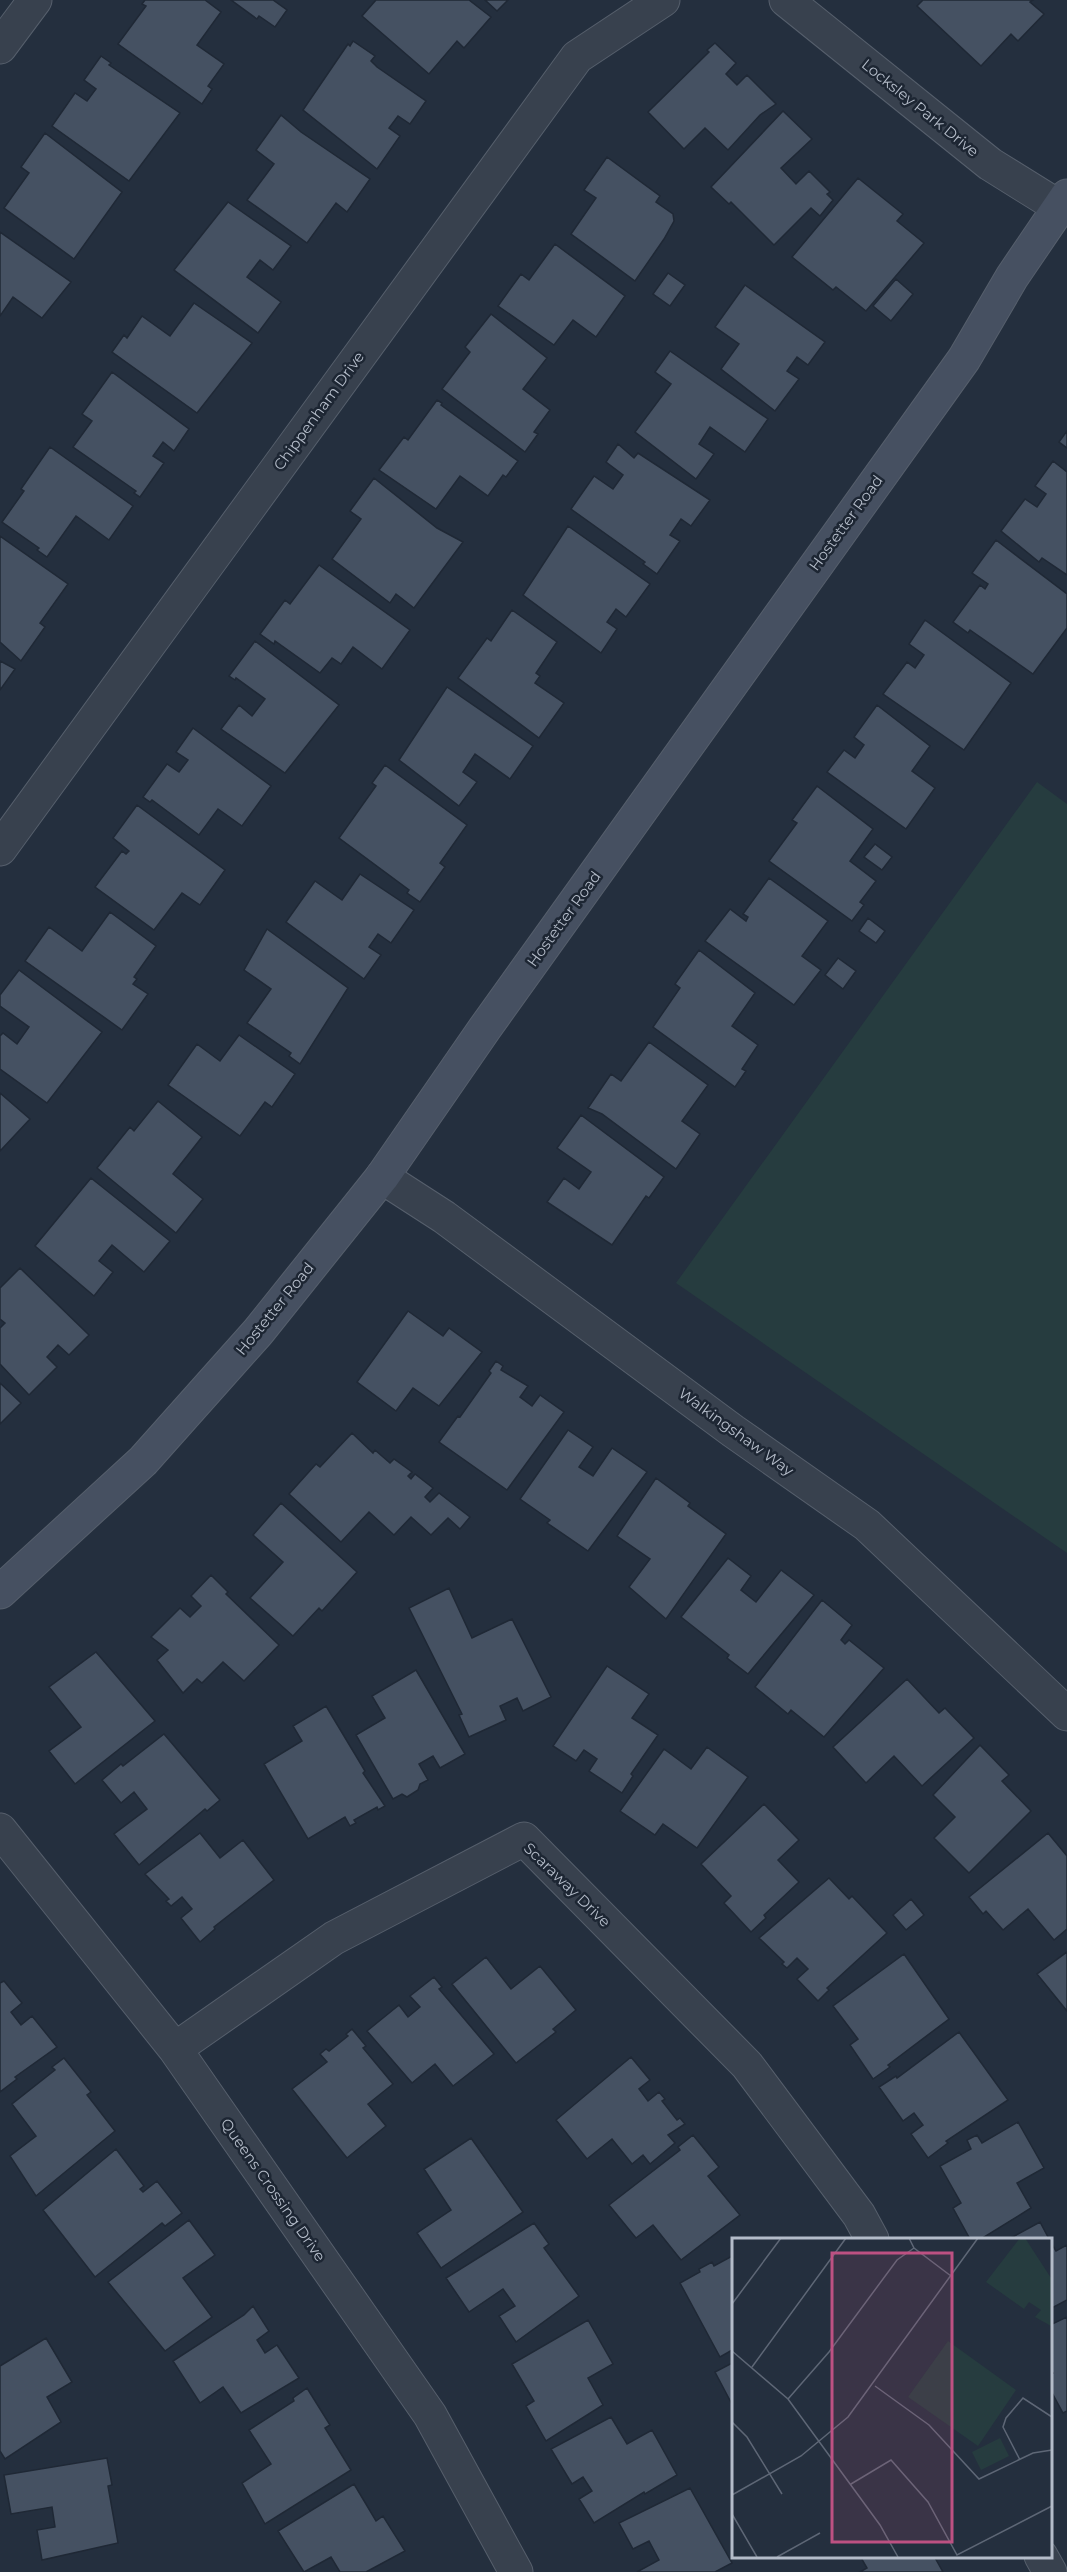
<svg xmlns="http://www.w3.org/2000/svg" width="1067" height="2572" font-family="Montserrat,sans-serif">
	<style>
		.green { fill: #263c3f }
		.building { fill: #455162; stroke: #1f2835; stroke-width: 1.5 }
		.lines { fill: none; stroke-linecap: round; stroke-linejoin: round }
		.street-casing { stroke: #565f6c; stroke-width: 35 }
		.secondary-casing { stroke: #565f6c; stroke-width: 35 }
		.street { stroke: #38414e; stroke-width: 33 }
		.secondary { stroke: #465061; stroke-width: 33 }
		.labels { text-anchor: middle; stroke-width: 5; stroke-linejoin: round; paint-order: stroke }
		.street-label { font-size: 15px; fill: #b4bcc9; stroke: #1d2633 }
		.inset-road { fill: none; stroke: #5e6776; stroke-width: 1.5 }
		.view { fill: #bd5182; fill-opacity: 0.15; stroke: #bd5182; stroke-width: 3 }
		.inset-edge { fill: none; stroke: #b4bcc9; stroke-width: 3 }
	</style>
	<rect width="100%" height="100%" fill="#242f3e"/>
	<path class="green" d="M1037,782l30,22v749l-391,-270z"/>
	<path class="building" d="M145,0h60l16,12 -24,33 27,19 -16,22 4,3 -10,15 -84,-60 28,-38 -4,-2z
		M231,0h42l14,10 -12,17 -16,-11 -2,3z
		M376,0h93l22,17 -27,31 -7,-7 -28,33 -67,-58z
		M485,0h23l-11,11z
		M923,0h110l-3,2 14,12 -26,27 -7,-7 -30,32 -64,-60z
		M353,41l22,15 -4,5 6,6 49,34 -16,23 -12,-8 -9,12 11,8 -23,33 -74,-59 45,-66 2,2z
		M715,43l21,20 -10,11 11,11 10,-10 29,29 -16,11 -32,35 -23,-22 -21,21 -36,-37 61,-60 -2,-2z
		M101,56l10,7 -2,2 71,48 -51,68 -77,-55 23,-33 12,8 9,-12 -12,-9z
		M783,111l29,28 -31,29 15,16 13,-13 21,21 -3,2 6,6 -13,16 -9,-8 -37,37 -43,-43 -2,2 -18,-17z
		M281,115l20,17 69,47 -23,33 -11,-9 -29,40 -60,-43 27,-36 -18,-14z
		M45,133l77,59 -48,67 -70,-51 25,-35 -8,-6z
		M607,157l53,39 -4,6 17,12 1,7 -10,18 -29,42 -64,-47 25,-36 -12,-8z
		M858,178l45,36 -6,7 27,22 -58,68 -30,-24 -3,3 -41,-33z
		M228,202l63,44 -18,24 -13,-10 -13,17 34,25 -23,31 -84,-63z
		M0,232l71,50 -29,36 -29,-21 -13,19z
		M555,244l70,52 -29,41 -23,-17 -19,25 -56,-39 23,-32 8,6z
		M668,273l17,12 -15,21 -17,-12z
		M896,279l17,15 -22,27 -18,-15z
		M745,285l80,57 -17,23 -11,-8 -10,14 12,8 -24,32 -54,-42 18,-25 -24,-17z
		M194,303l58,40 -55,70 -85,-61 12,-17 3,3 15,-22 28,20z
		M491,314l56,44 -24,31 27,21 -16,22 4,2 -13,18 -83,-63 28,-37 -5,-5z
		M670,351l98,68 -23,33 -35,-25 -11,17 15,10 -18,25 -61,-47 36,-48 -16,-12z
		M112,372l77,57 -15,22 -11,-9 -10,14 11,7 -24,34 -6,-4 2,-2 -63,-44 19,-26 -10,-7z
		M437,400l5,3 -1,2 77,56 -12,16 -3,-2 -15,21 -28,-20 -24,33 -57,-39 25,-33 4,3z
		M1067,431v17l-8,-6z
		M618,444l16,14 4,-5 72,47 -19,26 -10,-7 -11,16 10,6 -23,33 -14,-10 2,-2 -74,-53 23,-33 19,13 10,-14 -17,-13z
		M50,447l83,59 -24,34 -33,-24 -29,41 -10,-7 2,-2 -37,-26 22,-31 -3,-2z
		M1053,461l14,11v103l-25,-17 -3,4 -38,-31 24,-32 12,8 9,-13 -11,-8z
		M374,478l63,50 26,14 -49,66 -18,-14 -6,9 -58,-44 29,-40 -11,-8z
		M568,526l82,58 -24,33 -10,-8 -9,13 10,7 -16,24 -78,-58z
		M0,536l68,48 -28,39 5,4 -24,34 -21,-19z
		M996,540l71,54v34l-34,46 -63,-44 -2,3 -15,-11 27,-37 5,4 3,-5 -16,-11z
		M319,565l91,65 -28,39 -29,-22 -12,17 -9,-6 -12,15 -45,-32 -1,3 -14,-10 25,-34 5,4z
		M512,610l45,32 -21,31 4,3 -5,7 29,20 -25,35 -81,-60 29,-40 4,3z
		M925,620l86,63 -47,67 -81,-56 24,-32 8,6 9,-13 -15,-11z
		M255,641l84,64 -54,68 -64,-44 18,-24 13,11 13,-17 -29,-21 -1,2 -6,-4z
		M0,661l15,8 -15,21z
		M447,687l86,59 -23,33 -35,-25 -12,18 14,10 -18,24 -60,-46z
		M877,705l53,41 -18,25 23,17 -29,41 -79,-57 17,-22 11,8 9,-13 -10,-8z
		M193,728l78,58 -29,40 -24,-17 -19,26 -47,-35 -2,2 -7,-5 24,-33 12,8 9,-12 -12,-8z
		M385,765l82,60 -27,38 5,4 -25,35 -13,-9 2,-3 -70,-52 37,-52 -4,-3z
		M817,786l56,43 -23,32 26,20 -16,21 4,3 -12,16 -83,-60 28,-38 -5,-3z
		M137,805l88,65 -25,35 -18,-12 -28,37 -59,-43 27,-36 4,3 3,-3 -16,-13z
		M875,844l17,13 -10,13 -18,-13z
		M360,874l54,36 -23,33 -13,-9 -9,13 12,8 -17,24 -78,-57 29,-41 27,19z
		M769,878l59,43 -26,35 19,14 -27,35 -89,-64 25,-32 16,12 2,-4 -5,-3z
		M110,912l46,34 -22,31 3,2 -4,5 15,10 -26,36 -97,-69 24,-34 33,24z
		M868,918l17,13 -9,12 -17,-12z
		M267,929l81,59 -48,76 -11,-8 2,-3 -44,-30 24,-34 -27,-19z
		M699,950l56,43 -23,33 26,19 -16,24 4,2 -11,16 -82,-60 27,-39 -5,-4z
		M838,958l18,13 -13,18 -18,-14z
		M19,970l83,62 -55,71 -47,-34v-33l3,-3 14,11 12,-17 -29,-21v-11z
		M239,1035l56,39 -23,33 -7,-5 -25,34 -72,-51 29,-41 23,17z
		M649,1042l59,43 -26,36 18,13 -24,35 -74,-55 -14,-6 23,-34 10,7z
		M0,1093l30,26 -30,32z
		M158,1101l44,36 -29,37 30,25 -27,34 -79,-65 33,-41 4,4z
		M581,1115l83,62 -15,21 -3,-2 -34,49 -65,-43 17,-24 15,11 12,-17 -34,-24z
		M91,1178l79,63 -26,31 -32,-27 -13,16 14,11 -19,24 -59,-50z
		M20,1268l69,67 -20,20 -11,-10 -11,12 10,10 -28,28 -29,-31v-36l5,-5 -5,-4v-31z
		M408,1311l35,25 6,-8 33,24 -43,54 -26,-18 -17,23 -39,-29z
		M496,1361l7,5 -2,4 27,16 -8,11 12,9 8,-11 24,17 -57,78 -68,-48 19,-26 2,1 31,-44 -2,-2z
		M0,1383l21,20 -21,21z
		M568,1430l25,17 -14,20 14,9 19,-28 35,24 -59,79 -41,-28 3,-3 -30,-21z
		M352,1433l21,20 2,-3 15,13 4,-4 18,13 -4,4 3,3 4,-5 18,14 -8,9 5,5 9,-9 31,24 -10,12 -12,-11 -17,17 -20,-18 -17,18 -25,-23 -28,30 -52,-48 27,-30 4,3z
		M656,1478l34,25 -2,3 38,28 -60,85 -37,-32 21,-28 -33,-23z
		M281,1503l76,69 -35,39 -3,-3 -26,28 -43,-38 33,-36 -30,-27z
		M728,1558l23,18 -10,14 15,12 25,-32 33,25 -66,79 -21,-16 2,-3 -48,-38z
		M211,1575l17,17 -2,2 53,51 -35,36 -21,-19 -21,21 -5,-4 -14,14 -26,-33 11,-10 -17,-13 29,-29 10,9 11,-11 -10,-10z
		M449,1588l23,50 40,-19 39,78 -28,14 -6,-13 -17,8 6,14 -37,17 -10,-22 3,-1 -53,-106z
		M822,1600l30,25 -11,15 4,4 4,-4 35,28 -60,69 -33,-27 -3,4 -33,-27z
		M96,1652l59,69 -80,63 -26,-33 32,-24 -32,-40z
		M607,1666l42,28 -17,24 26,17 -27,39 2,2 -11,17 -33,-22 8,-12 -13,-9 -8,11 -23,-15z
		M416,1670l49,84 -25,14 -7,-12 -14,8 9,16 -8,4 -2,6 -11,7 -5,-3 -9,5 -37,-64 29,-17 -13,-22z
		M907,1679l32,34 6,-5 29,30 -52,48 -28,-30 -28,27 -33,-36z
		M326,1706l39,65 -2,2 22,33 -7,4 -1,-3 -23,13 2,3 -6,3 -5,-9 -37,22 -44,-75 38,-23 -9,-15z
		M164,1734l56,66 -13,11 -2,-2 -66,56 -25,-31 33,-25 -13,-17 -13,11 -19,-23 19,-16 2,2z
		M980,1745l29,30 -7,6 29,30 -62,62 -35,-35 21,-21 -22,-22z
		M707,1747l41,30 -51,71 -34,-24 -8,11 -35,-24 44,-62 27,20z
		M764,1804l35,36 -21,20 21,22 -35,33 2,3 -15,14 -27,-29 7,-7 -30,-32z
		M200,1833l20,25 23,-18 31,40 -60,47 1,2 -15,13 -19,-24 11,-9 -10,-12 -11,9 -5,-5 3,-2 -24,-25z
		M1048,1833l19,23v73l-13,11 -26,-31 -25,21 -17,-19 -3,3 -14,-17z
		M829,1878l20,21 3,-3 35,37 -60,55 2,2 -11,11 -21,-22 11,-10 -11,-11 -10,10 -5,-4 2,-2 -25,-24z
		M911,1899l13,16 -18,15 -13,-15z
		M1067,1952v59l-30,-37z
		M904,1954l45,65 -61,46 2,2 -17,12 -23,-34 8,-6 -25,-33z
		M486,1957l25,32 29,-23 36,44 -23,19 3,3 -40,31 -64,-79z
		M434,1977l8,10 -3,2 55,65 -41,32 -18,-22 -23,19 -45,-52 32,-26 9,12 12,-10 -10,-11z
		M4,1981l18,22 -11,9 10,13 11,-9 25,31 -42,30 2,2 -17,13v-109z
		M352,2029l14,17 -3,2 30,36 -25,20 18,22 -39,32 -55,-69 35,-27 -7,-8 6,-5 3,2 19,-15 -2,-2z
		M959,2032l49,68 -62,41 2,2 -20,15 -17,-24 12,-9 -9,-12 -11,8 -24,-34 17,-11 1,2z
		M631,2057l19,23 -11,9 9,12 11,-9 6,7 -3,2 15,19 3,-2 5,6 -17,11 7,8 -25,21 -7,-9 -11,9 -20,-25 -25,20 -31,-39z
		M64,2058l27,34 -4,3 28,36 -79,65 -26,-40 26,-20 -24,-32 43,-34 -3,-3z
		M1018,2122l26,46 -27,15 14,25 -50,31h-11l-17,-31 8,-5 -21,-37 31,-17 -4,-9 10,-5 5,8z
		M693,2135l26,32 -11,9 32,39 -59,45 -28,-35 -17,13 -27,-33 71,-55 -2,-3z
		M471,2138l52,74 -82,56 -24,-35 34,-23 -27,-41z
		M116,2149l28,37 -4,3 3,3 14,-11 25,32 -17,13 -3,-3 -67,54 -52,-67z
		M189,2220l26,35 -32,23 29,39 -47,34 -57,-69z
		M1040,2222l9,17h-40z
		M534,2223l15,21 -5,4 35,48 -63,46 -17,-26 16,-10 -12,-17 -34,23 -23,-34z
		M1050,2241l6,10 11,-6v55l-17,9z
		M734,2255v94l-14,8 -40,-74 20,-11 -1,-3 13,-7 2,4z
		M253,2306l16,25 -12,9 8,13 12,-8 22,33 -58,35 -18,-26 -23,16 -27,-42 71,-46z
		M1067,2317v94l-4,2 -13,-24v-15l3,-1 -3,-5v-43z
		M588,2320l25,44 -25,14 15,27 -57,36 -20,-35 8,-5 -22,-37z
		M46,2338l26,44 -25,15 14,25 -56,37 -5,-8v-85z
		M734,2362v46l-19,-36z
		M307,2388l23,37 -5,3 26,42 -86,54 -23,-41 29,-19 -22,-34 45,-29 -1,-3z
		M611,2417l16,27 25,-14 25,45 -32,19 -1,-2 -50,31 -15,-24 13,-8 -9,-14 -11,7 -21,-35z
		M107,2458l5,27 -4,1 10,57 -76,17 -5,-30 18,-3 -3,-20 -41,7 -7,-39z
		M354,2484l22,37 7,-5 22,35 -39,21h-26l-9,-15 -27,15 -26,-41z
		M690,2488l42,75 -17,9h-78l22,-12 -10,-19 -16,8 -14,-26z
		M860,2556h74l9,16h-83l7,-4z"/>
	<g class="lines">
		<g class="street-casing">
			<path id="street" d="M786,0l204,164 69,43
				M0,47l35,-47
				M0,849l577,-792 86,-57
				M382,1177l62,40 289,214 134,94 200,189
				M0,1830l175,219 255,366 86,157
				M175,2049l159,-111 190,-99 223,226 112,150 13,24
				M1041,2556l9,16"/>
		</g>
		<g class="secondary-casing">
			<path id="secondary" d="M0,1592l143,-131 115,-129 124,-155 103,-149 479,-669 48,-82 55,-81"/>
		</g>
		<use href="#street" class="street"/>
		<use href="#secondary" class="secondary"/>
	</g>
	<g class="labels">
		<g class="street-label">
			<text transform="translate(920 108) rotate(39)" y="5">Locksley Park Drive</text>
			<text transform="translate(319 411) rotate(-54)" y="5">Chippenham Drive</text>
			<text transform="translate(846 523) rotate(-54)" y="5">Hostetter Road</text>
			<text transform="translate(564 919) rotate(-54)" y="5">Hostetter Road</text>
			<text transform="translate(275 1309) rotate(-51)" y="5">Hostetter Road</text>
			<text transform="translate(736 1432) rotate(36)" y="5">Walkingshaw Way</text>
			<text transform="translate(567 1885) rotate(44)" y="5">Scaraway Drive</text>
			<text transform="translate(273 2190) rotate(55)" y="5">Queens Crossing Drive</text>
		</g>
	</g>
	<g transform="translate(732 2238)">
		<rect width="320" height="320" fill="#242f3e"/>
		<path d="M288,0h5l26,40v48l-16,-9 6,-7 -12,-8 -5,7 -38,-27zM216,103l68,49 -38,56 -70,-49zM268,200l9,18 -28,14 -9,-18z" fill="#263c3f"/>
		<path class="inset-road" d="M177,0l5,10 37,28M0,66l49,-66M0,113l56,48 92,126 18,32M20,129l94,-129M143,148l54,39 50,54 54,-26 19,-3M56,161l41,-47 68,-92 17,-12M0,184l15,15 35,57M288,222l-17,-33 3,-9 17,-20 29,19M119,246l40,-24 37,42 29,53 95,-49M0,257l69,-39 47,-39 130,-179M0,276l25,43M45,319l43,-24"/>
		<path class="view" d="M100,15h120v289h-120z"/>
		<rect width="320" height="320" class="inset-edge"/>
	</g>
</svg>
